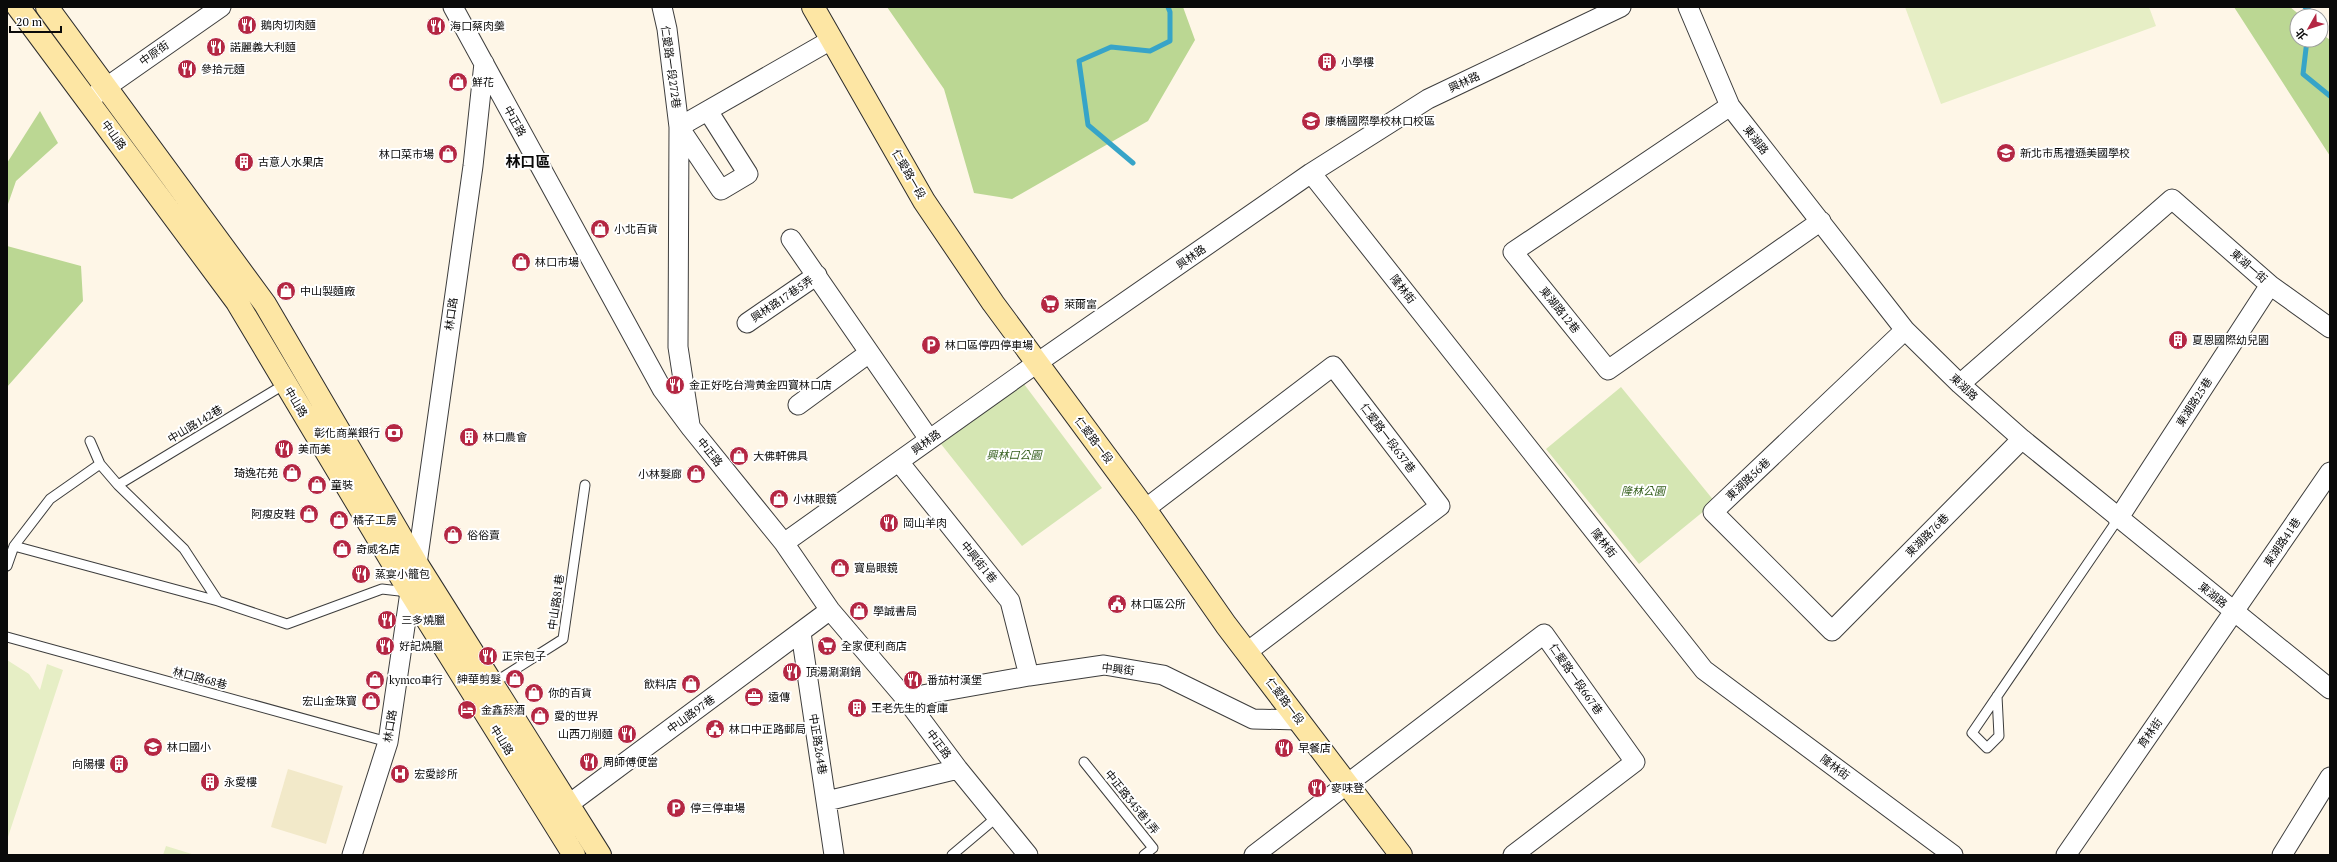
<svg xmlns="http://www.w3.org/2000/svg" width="2337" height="862" font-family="'PT Serif','Noto Sans TC',serif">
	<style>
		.farmland { fill: #f2e9c9 }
		.green { fill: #d5e6b3 }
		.forest { fill: #bbd793 }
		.pitch { fill: #e6eec5 }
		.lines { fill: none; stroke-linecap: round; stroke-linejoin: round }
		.stream { stroke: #37a4c8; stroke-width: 5 }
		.service-casing { stroke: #3d3d3d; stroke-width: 11 }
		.minor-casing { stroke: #3d3d3d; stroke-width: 21 }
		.secondary-casing { stroke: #2c2c2c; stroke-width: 24 }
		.service { stroke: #fff; stroke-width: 9 }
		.minor { stroke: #fff; stroke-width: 19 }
		.secondary { stroke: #fde6a4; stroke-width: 22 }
		.labels { text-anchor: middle; stroke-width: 4; stroke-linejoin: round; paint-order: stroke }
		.poi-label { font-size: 11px; fill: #0a0a0a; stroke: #fff; text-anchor: start }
		.street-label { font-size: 11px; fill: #0a0a0a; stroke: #fff }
		.park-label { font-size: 11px; font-style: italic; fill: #345e1d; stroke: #fff }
		.district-label { font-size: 15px; font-weight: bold; fill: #0a0a0a; stroke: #fff }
	</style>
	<rect width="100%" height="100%" fill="#fef6e7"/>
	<path class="farmland" d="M288,769l55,17 -17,58 -55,-17z"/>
	<path class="green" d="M1024,384l78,104 -80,58 -81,-102z
		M1621,387l94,115 -76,62 -93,-115z"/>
	<path class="forest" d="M887,7h296l12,33 -47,81 -136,78 -38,-6 -30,-104z
		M2234,7h56l11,9h-4v24h24v-7l9,7v116z
		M40,111l18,32 -42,38 -9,26v-44z
		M7,246l74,20 2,35 -76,86z"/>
	<path class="pitch" d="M1905,7h244l7,19 -215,78z
		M7,660l22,14 11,16 7,-26 16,6 -56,170z
		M166,846l29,9h-32z"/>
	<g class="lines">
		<path class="stream" d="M2305,7l6,5 -1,4
			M2307,40l-4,34 27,22
			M1133,163l-45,-38 -9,-64 32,-14 39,4 20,-10v-29l-2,-5"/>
		<g class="service-casing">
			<path id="service" d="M90,441l10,23 18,21 66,64 34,52
				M118,485l167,-101
				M14,546l204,55 69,23 95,-35 26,3
				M7,566l7,-20 36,-47 50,-35
				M7,637l381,105
				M492,684l71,-45 22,-154
				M1997,696l2,40 -12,12 -15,-15 146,-214
				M1084,762l69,86 -9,7
				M952,855l45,-38"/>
		</g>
		<g class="minor-casing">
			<path id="minor" d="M453,7l209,382 29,39 93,115 46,67 75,88 53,71 70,86
				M662,7l5,22 12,98 -1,220 12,78
				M1688,7l42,99 175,224 55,54 62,55 308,250
				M88,100l133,-93
				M1730,106l-217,146 95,118 213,-149
				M679,127l42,63 27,-16 -40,-63
				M679,127l152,-87
				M1311,173l393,497 249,185
				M791,239l138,200
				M747,323l70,-48
				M1905,330l-192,182 119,119 190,-192
				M1960,384l212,-185 98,86 60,43
				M798,405l71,-52
				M899,462l111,139 19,75
				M1145,509l188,-143 107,140 -193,146
				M2118,519l152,-234
				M784,543l253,-180 274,-190 117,-74 193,-92
				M417,564l56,-398 11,-103
				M801,633l33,222
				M905,698l124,-22 75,-11 59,10 90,44 46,1
				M827,801l131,-32
				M557,813l273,-203
				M352,855l36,-113 22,-150
				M1254,855l290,-221 91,128 -122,93
				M2066,855l264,-383
				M2282,855l48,-78"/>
		</g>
		<g class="secondary-casing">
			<path id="secondary" d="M18,7l219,295 173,290 164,263
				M47,7l218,297 152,260 183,291
				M813,7l111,194 69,102 152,206 81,116 175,230"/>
		</g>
		<use href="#service" class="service"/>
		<use href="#minor" class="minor"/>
		<use href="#secondary" class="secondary"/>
	</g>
	<defs>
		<g id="restaurant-disc" transform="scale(1)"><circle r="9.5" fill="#b42743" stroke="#fff"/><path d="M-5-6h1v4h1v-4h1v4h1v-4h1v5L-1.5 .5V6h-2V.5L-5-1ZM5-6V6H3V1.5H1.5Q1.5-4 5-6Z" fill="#fff"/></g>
		<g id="building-disc" transform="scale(1)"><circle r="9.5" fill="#b42743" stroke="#fff"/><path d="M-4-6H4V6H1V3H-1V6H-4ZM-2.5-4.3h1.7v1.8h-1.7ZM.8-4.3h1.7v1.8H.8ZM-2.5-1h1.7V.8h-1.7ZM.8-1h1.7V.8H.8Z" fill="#fff"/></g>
		<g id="shop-disc" transform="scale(1)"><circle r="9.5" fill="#b42743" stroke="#fff"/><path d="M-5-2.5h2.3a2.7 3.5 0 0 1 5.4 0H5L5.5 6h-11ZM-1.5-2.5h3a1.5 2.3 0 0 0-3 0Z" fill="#fff"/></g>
		<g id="school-disc" transform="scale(1)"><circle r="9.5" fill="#b42743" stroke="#fff"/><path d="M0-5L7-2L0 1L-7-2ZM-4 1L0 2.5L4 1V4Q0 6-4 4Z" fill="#fff"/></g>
		<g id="supermarket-disc" transform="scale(1)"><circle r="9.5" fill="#b42743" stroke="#fff"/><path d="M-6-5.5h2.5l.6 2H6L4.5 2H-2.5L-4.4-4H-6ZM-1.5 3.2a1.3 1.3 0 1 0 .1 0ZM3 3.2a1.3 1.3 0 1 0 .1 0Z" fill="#fff"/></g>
		<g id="parking-disc" transform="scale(1)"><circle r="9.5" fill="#b42743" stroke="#fff"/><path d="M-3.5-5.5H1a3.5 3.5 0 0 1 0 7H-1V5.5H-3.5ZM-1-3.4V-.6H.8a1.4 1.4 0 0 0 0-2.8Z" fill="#fff"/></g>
		<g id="bank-disc" transform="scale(1)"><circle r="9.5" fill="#b42743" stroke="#fff"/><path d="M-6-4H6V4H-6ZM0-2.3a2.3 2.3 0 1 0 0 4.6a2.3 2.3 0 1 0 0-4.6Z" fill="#fff"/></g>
		<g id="civic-disc" transform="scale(1)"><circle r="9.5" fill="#b42743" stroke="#fff"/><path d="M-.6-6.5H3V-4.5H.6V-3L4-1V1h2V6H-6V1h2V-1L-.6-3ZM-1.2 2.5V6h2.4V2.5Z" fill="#fff"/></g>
		<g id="office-disc" transform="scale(1)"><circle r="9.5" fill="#b42743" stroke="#fff"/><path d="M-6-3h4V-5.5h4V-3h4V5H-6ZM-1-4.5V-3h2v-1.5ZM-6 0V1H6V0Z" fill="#fff"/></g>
		<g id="hotel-disc" transform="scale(1)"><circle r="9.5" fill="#b42743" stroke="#fff"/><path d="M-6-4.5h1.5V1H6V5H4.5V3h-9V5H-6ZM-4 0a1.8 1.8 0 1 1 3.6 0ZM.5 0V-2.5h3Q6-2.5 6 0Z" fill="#fff"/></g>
		<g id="hospital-disc" transform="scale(1)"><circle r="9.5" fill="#b42743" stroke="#fff"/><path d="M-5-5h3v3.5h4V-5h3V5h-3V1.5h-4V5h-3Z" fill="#fff"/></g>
	</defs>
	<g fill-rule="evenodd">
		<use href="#restaurant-disc" x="247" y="25"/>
		<use href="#restaurant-disc" x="436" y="26"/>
		<use href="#restaurant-disc" x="216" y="47"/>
		<use href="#building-disc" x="1327" y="62"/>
		<use href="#restaurant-disc" x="187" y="69"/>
		<use href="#shop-disc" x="458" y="82"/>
		<use href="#school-disc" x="1311" y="121"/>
		<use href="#school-disc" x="2006" y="153"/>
		<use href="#shop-disc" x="448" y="154"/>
		<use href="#building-disc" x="244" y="162"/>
		<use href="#shop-disc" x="600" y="229"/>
		<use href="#shop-disc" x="521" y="262"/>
		<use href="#shop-disc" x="286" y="291"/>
		<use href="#supermarket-disc" x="1050" y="304"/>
		<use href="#building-disc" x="2178" y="340"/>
		<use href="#parking-disc" x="931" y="345"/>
		<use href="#restaurant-disc" x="675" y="385"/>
		<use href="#bank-disc" x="394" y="433"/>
		<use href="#building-disc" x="469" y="437"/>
		<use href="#restaurant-disc" x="284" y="449"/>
		<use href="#shop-disc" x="739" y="456"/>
		<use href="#shop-disc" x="292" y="473"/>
		<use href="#shop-disc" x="696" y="474"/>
		<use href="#shop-disc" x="317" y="485"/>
		<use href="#shop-disc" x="779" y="499"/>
		<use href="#shop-disc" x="309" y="514"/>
		<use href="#shop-disc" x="339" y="520"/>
		<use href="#restaurant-disc" x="889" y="523"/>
		<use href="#shop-disc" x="453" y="535"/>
		<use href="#shop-disc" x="342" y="549"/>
		<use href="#shop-disc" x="840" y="568"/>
		<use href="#restaurant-disc" x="361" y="574"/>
		<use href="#civic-disc" x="1117" y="604"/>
		<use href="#shop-disc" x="859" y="611"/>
		<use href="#restaurant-disc" x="387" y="620"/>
		<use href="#restaurant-disc" x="385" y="646"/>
		<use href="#supermarket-disc" x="827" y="646"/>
		<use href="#restaurant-disc" x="488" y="656"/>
		<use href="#restaurant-disc" x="792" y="672"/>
		<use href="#shop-disc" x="515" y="679"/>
		<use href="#shop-disc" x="375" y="680"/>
		<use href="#restaurant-disc" x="913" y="680"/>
		<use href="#shop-disc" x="691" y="684"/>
		<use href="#shop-disc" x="534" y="693"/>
		<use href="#office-disc" x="754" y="697"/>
		<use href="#shop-disc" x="371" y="701"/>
		<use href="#building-disc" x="857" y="708"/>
		<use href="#hotel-disc" x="467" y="710"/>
		<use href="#shop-disc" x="540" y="716"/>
		<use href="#civic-disc" x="715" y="729"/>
		<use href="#restaurant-disc" x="627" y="734"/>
		<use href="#school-disc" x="153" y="747"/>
		<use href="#restaurant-disc" x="1284" y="748"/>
		<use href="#restaurant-disc" x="589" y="762"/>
		<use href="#building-disc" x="119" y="764"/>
		<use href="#hospital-disc" x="400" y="774"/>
		<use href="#building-disc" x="210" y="782"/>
		<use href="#restaurant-disc" x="1317" y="788"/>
		<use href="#parking-disc" x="676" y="808"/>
	</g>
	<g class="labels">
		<g class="poi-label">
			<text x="261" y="29">鵝肉切肉麵</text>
			<text x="450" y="30">海口蔡肉羹</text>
			<text x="230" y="51">諾麗義大利麵</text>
			<text x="1341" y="66">小學樓</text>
			<text x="201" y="73">參拾元麵</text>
			<text x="472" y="86">鮮花</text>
			<text x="1325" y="125">康橋國際學校林口校區</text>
			<text x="2020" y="157">新北市馬禮遜美國學校</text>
			<text x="434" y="158" text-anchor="end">林口菜市場</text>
			<text x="258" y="166">古意人水果店</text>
			<text x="614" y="233">小北百貨</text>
			<text x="535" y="266">林口市場</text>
			<text x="300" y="295">中山製麵廠</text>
			<text x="1064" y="308">萊爾富</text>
			<text x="2192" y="344">夏恩國際幼兒園</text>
			<text x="945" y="349">林口區停四停車場</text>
			<text x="689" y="389">金正好吃台灣黄金四寶林口店</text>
			<text x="380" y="437" text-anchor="end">彰化商業銀行</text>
			<text x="483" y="441">林口農會</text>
			<text x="298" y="453">美而美</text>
			<text x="753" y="460">大佛軒佛具</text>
			<text x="278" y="477" text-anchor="end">琦逸花苑</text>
			<text x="682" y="478" text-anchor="end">小林髮廊</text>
			<text x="331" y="489">童裝</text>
			<text x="793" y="503">小林眼鏡</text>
			<text x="295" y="518" text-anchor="end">阿瘦皮鞋</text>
			<text x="353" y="524">橘子工房</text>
			<text x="903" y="527">岡山羊肉</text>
			<text x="467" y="539">俗俗賣</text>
			<text x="356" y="553">奇威名店</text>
			<text x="854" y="572">寶島眼鏡</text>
			<text x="375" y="578">蒸宴小籠包</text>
			<text x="1131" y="608">林口區公所</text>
			<text x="873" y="615">學誠書局</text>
			<text x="401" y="624">三多燒臘</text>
			<text x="399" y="650">好記燒臘</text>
			<text x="841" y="650">全家便利商店</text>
			<text x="502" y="660">正宗包子</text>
			<text x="806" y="676">頂湯涮涮鍋</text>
			<text x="501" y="683" text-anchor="end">紳華剪髮</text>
			<text x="389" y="684">kymco車行</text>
			<text x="927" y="684">番茄村漢堡</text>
			<text x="677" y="688" text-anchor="end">飲料店</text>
			<text x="548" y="697">你的百貨</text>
			<text x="768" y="701">遠傳</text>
			<text x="357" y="705" text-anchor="end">宏山金珠寶</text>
			<text x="871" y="712">王老先生的倉庫</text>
			<text x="481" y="714">金鑫菸酒</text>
			<text x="554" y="720">愛的世界</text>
			<text x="729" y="733">林口中正路郵局</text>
			<text x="613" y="738" text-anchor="end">山西刀削麵</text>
			<text x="167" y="751">林口國小</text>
			<text x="1298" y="752">早餐店</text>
			<text x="603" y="766">周師傅便當</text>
			<text x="105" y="768" text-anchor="end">向陽樓</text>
			<text x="414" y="778">宏愛診所</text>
			<text x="224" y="786">永愛樓</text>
			<text x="1331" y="792">麥味登</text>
			<text x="690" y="812">停三停車場</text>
		</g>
		<g class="street-label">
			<text transform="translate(154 53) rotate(-35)" y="4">中原街</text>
			<text transform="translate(671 67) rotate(82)" y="4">仁愛路一段272巷</text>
			<text transform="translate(1464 82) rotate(-25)" y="4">興林路</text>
			<text transform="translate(515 121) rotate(61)" y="4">中正路</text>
			<text transform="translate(114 135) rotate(54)" y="4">中山路</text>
			<text transform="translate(1756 140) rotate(52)" y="4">東湖路</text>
			<text transform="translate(909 174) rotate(60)" y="4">仁愛路一段</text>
			<text transform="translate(1191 257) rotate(-35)" y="4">興林路</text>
			<text transform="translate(2249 266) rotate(41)" y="4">東湖一街</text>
			<text transform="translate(1403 289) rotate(52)" y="4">隆林街</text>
			<text transform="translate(782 299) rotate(-34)" y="4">興林路17巷5弄</text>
			<text transform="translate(1560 310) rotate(51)" y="4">東湖路12巷</text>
			<text transform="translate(451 314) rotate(-82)" y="4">林口路</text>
			<text transform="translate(1964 387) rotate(43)" y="4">東湖路</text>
			<text transform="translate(296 402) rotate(59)" y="4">中山路</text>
			<text transform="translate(2194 402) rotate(-57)" y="4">東湖路25巷</text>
			<text transform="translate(195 424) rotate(-31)" y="4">中山路142巷</text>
			<text transform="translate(1388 438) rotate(53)" y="4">仁愛路一段637巷</text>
			<text transform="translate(1094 440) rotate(53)" y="4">仁愛路一段</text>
			<text transform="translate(926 442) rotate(-36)" y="4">興林路</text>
			<text transform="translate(710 452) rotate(51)" y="4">中正路</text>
			<text transform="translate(1748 479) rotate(-43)" y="4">東湖路56巷</text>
			<text transform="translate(1927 535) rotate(-45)" y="4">東湖路76巷</text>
			<text transform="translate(2282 542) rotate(-56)" y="4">東湖路41巷</text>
			<text transform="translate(1604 543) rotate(52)" y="4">隆林街</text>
			<text transform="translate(979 562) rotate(51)" y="4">中興街1巷</text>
			<text transform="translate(2213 595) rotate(39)" y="4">東湖路</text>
			<text transform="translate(556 602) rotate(-82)" y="4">中山路81巷</text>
			<text transform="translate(1118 669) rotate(6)" y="4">中興街</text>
			<text transform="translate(200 678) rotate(15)" y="4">林口路68巷</text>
			<text transform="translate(1576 679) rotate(55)" y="4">仁愛路一段667巷</text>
			<text transform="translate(1285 701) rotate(53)" y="4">仁愛路一段</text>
			<text transform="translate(691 714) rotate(-36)" y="4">中山路97巷</text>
			<text transform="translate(390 726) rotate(-81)" y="4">林口路</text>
			<text transform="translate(2150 733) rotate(-55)" y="4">育林街</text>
			<text transform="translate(502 740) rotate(58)" y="4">中山路</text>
			<text transform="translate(818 744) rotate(81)" y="4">中正路264巷</text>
			<text transform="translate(939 744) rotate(53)" y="4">中正路</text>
			<text transform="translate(1835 767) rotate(37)" y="4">隆林街</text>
			<text transform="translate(1132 802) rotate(51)" y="4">中正路345巷1弄</text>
		</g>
		<g class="park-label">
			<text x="1014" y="459">興林口公園</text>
			<text x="1643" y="495">隆林公園</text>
		</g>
		<g class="district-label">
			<text x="528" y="167">林口區</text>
		</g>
	</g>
	<rect width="2337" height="862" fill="none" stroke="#0a0a0a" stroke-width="16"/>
	<g transform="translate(2309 28) rotate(231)"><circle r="19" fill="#ffffff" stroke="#9d9d9d"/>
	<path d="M0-3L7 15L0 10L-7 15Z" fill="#b42743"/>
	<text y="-6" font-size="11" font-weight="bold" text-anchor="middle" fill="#0a0a0a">北</text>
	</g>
	<path d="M10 26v6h51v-6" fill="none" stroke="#0a0a0a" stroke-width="2"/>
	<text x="16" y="26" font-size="12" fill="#0a0a0a" stroke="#ffffff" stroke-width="3" paint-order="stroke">20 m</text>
</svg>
